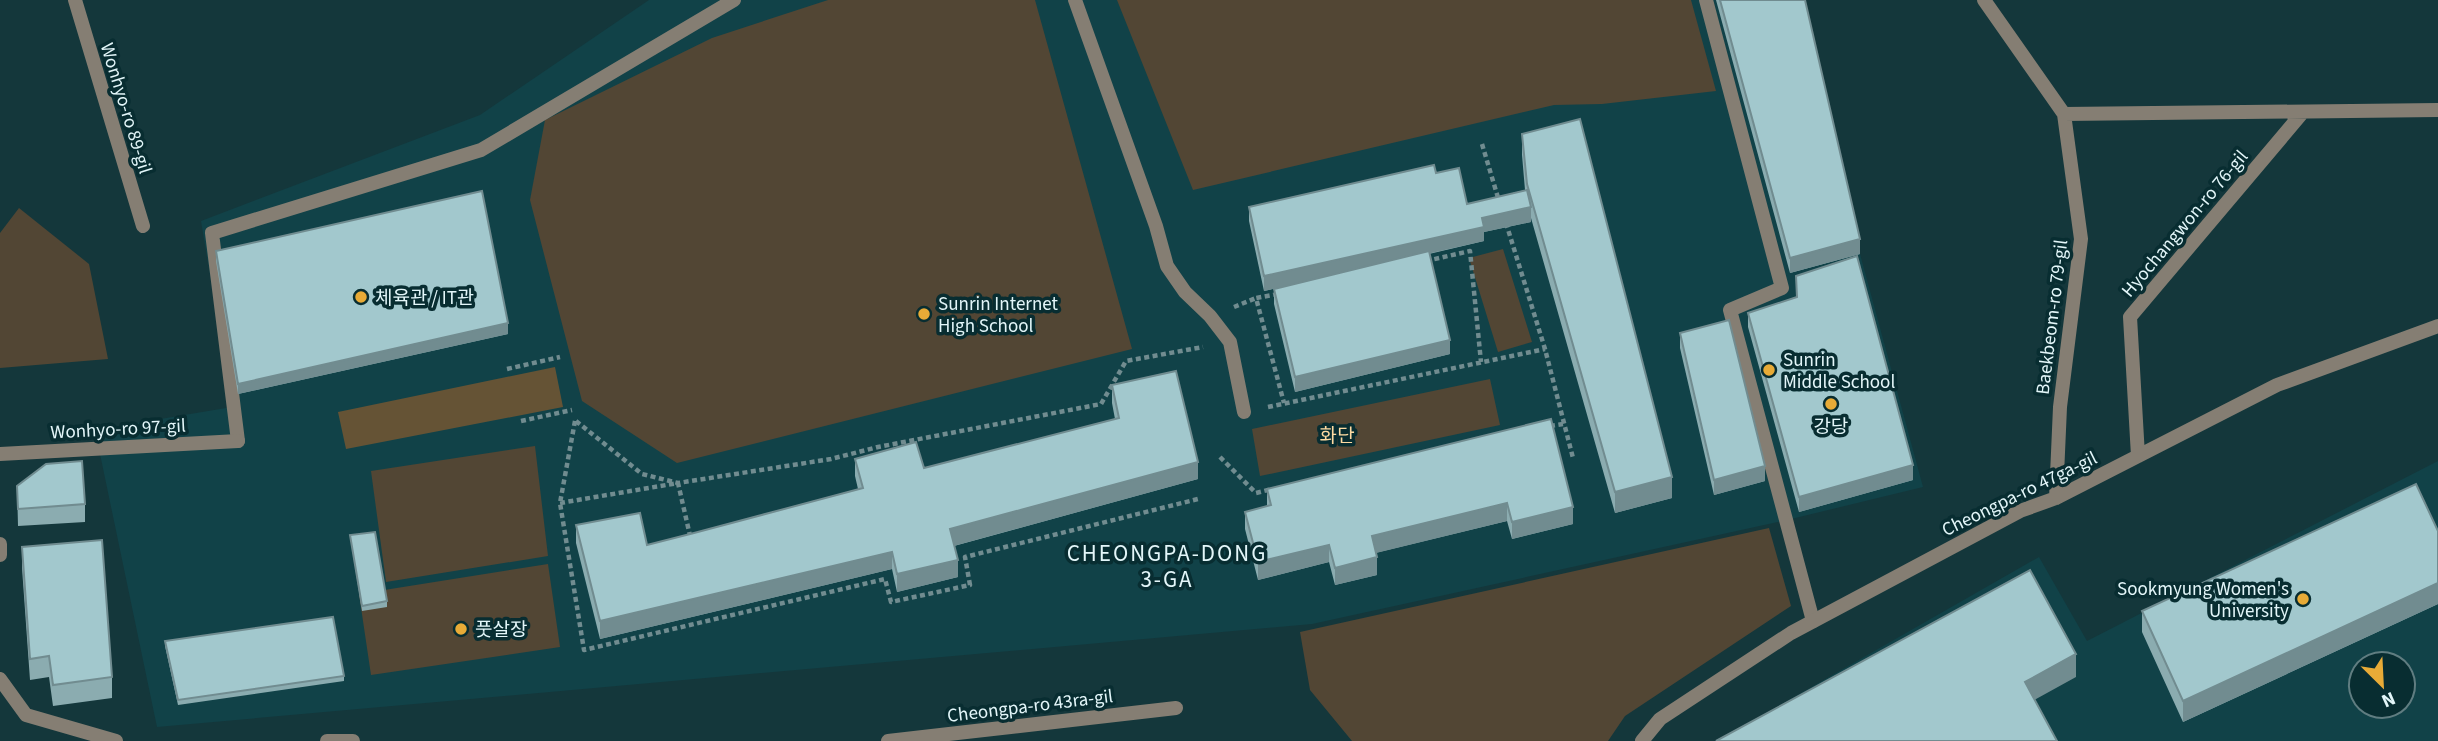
<svg xmlns="http://www.w3.org/2000/svg" width="2438" height="741" font-family="'Source Sans 3','Noto Sans KR',sans-serif">
	<style>
		.built { fill: #114248; fill-rule: evenodd }
		.green { fill: #524634 }
		.forest { fill: #655335 }
		.lines { fill: none; stroke-linecap: round; stroke-linejoin: round }
		.path { stroke: #718c90; stroke-width: 4.5; stroke-dasharray: 5 3.5; stroke-linecap: butt }
		.lane { stroke: #857e73; stroke-width: 14 }
		.street { stroke: #857e73; stroke-width: 14 }
		.wall { fill: #8bacb0 }
		.shaded-wall { fill: #718c90 }
		.building { fill: #a2c8cd; stroke: #718c90; stroke-width: 2 }
		.poi-dot { fill: #e8ab37; stroke: #082d31; stroke-width: 2.5 }
		.labels { text-anchor: middle; stroke-width: 7; stroke-linejoin: round; paint-order: stroke }
		.street-label { font-size: 19px; fill: #e3f6f9; stroke: #082d31 }
		.poi-label { font-size: 19px; fill: #e3f6f9; stroke: #082d31; text-anchor: start }
		.park-label { font-size: 19px; fill: #fddaa2; stroke: #082d31 }
		.quarter-label { font-size: 23px; letter-spacing: 2px; fill: #e3f6f9; stroke: #082d31 }
	</style>
	<rect width="100%" height="100%" fill="#14373b"/>
	<path class="built" d="M649,0h1152l59,254 63,233 -136,33 -475,104 -1155,103 -62,-297 137,-23 -31,-186 279,-106z
		M2438,461v280h-721l322,-184 48,84zM2361,664h42v42h-42z"/>
	<path class="green" d="M828,0h207l97,349 -455,114 -95,-62 -52,-201 15,-80 167,-82z
		M1117,0h574l25,91 -114,13 -48,1 -361,85z
		M19,208l70,56 19,95 -108,9v-135z
		M1503,249l29,93 -34,10 -29,-94z
		M1490,379l10,46 -240,51 -8,-47z
		M535,446l13,110 -162,26 -15,-111z
		M1769,528l22,78 -166,110 -17,25h-256l-42,-51 -10,-58z
		M548,564l12,83 -189,28 -12,-81z"/>
	<path class="forest" d="M555,367l8,40 -217,42 -8,-37z"/>
	<g class="lines">
		<path class="path" d="M1482,144l17,57
			M1506,223l39,126 28,109
			M1426,261l44,-10 11,111
			M1278,294l-22,4 28,105
			M1234,307l22,-9
			M507,369l53,-12
			M1268,407l277,-58
			M521,421l51,-11
			M575,421l-15,82 24,147 301,-71 6,23 79,-17 -5,-28 233,-58
			M576,421l66,53 36,9 153,-24 47,-12 223,-43 25,-43 77,-14
			M1550,426l13,-2
			M1220,457l36,36 16,-4
			M560,503l118,-20 13,57"/>
		<path class="lane" d="M1075,0l81,226 11,40 18,26 25,24 20,26 14,70
			M1706,0l76,288 -52,22 83,311
			M238,441l-26,-208 269,-83 253,-150"/>
		<path class="street" d="M75,0l68,226
			M1984,0l80,114 17,125 -21,168 -4,91
			M2064,114l374,-4
			M0,454l238,-13
			M2138,456l-8,-139 173,-205
			M0,544v11
			M0,679l26,36 90,26
			M327,741h26
			M888,741l288,-33
			M1642,741l18,-22 131,-86 229,-122 36,-13 221,-113 161,-59"/>
	</g>
	<path class="wall" d="M1716,0h89l55,254 -70,19z
		M1522,134l150,364 -57,15 -84,-295v4l-47,10v9l-55,13 21,100 -155,38 -21,-88v-15l20,-5 -30,7 -15,-70v-14l187,-34 31,31 58,-14 -3,-35z
		M216,251l292,83 -270,60 -22,-133z
		M1796,276l117,204 -114,32 -51,-185v-14l48,-16z
		M1680,333l85,148 -51,14 -34,-147z
		M1112,385l86,94 -244,67 4,31 -61,15 -5,-23 -292,70 -24,-96v-18l71,20 47,-12 164,-44 -3,-13v-17l69,9 191,-49 -3,-16z
		M1551,419l22,105 -61,15 -5,-18 -132,32 2,22 -42,10 -6,-23 -71,18 -13,-51v-17l22,-6v-17z
		M17,486l68,18v18l-67,4z
		M2438,531v73l-255,118 -41,-90v-21z
		M350,535l37,66v6l-25,4z
		M22,547l90,130v21l-59,8 -4,-29 -19,3 -8,-112z
		M165,641l179,35v5l-166,24 -13,-59z"/>
	<path class="shaded-wall" d="M1531,207v15l-47,10v9l-220,50v-15l218,-58z
		M1860,239v15l-70,19v-15z
		M508,323v11l-270,60v-10z
		M1450,340v14l-155,38v-15z
		M1198,462v17l-248,68v-18z
		M1913,465v15l-114,32v-15z
		M1765,466v15l-51,14v-15z
		M1672,477v21l-57,15v-21z
		M1507,503v18l-135,33v-18z
		M1573,507v17l-61,15v-17z
		M1329,545v17l-71,18v-18z
		M892,552v17l-292,70v-18z
		M1377,557v18l-42,10v-17z
		M958,560v17l-61,15v-18z
		M2438,583v21l-255,118v-21z
		M2076,654v23l-51,28v-23z"/>
	<path class="building" d="M1720,0h85l55,239 -70,19z
		M1580,119l92,358 -57,15 -88,-308 -5,-50z
		M1434,165l2,8 23,-5 8,36 60,-14 4,17 -49,11 2,9 -220,49 -15,-69z
		M482,191l26,132 -270,61 -22,-133z
		M1429,251l21,89 -155,37 -21,-88z
		M1857,256l56,209 -114,32 -51,-184 49,-16 -1,-21z
		M1729,320l36,146 -51,14 -34,-147z
		M1176,371l22,91 -248,67 8,31 -61,14 -5,-22 -292,69 -24,-96 64,-12 7,32 47,-12 169,-45 -8,-29 61,-17 8,26 195,-50 -7,-33z
		M1551,419l22,88 -61,15 -5,-19 -135,33 5,21 -42,11 -6,-23 -71,17 -13,-50 26,-7 -4,-16z
		M82,461l3,43 -67,5 -1,-23 29,-22z
		M2416,484l22,47v52l-255,118 -41,-90z
		M375,532l12,69 -25,5 -12,-71z
		M102,540l10,137 -59,8 -4,-29 -19,3 -8,-112z
		M2030,570l46,84 -51,28 32,59h-341z
		M333,617l11,59 -166,24 -13,-59z"/>
	<g class="poi-dot">
		<circle cx="361" cy="297" r="7"/>
		<circle cx="924" cy="314" r="7"/>
		<circle cx="1769" cy="370" r="7"/>
		<circle cx="1831" cy="404" r="7"/>
		<circle cx="2303" cy="599" r="7"/>
		<circle cx="461" cy="629" r="7"/>
	</g>
	<g class="labels">
		<g class="street-label">
			<text transform="translate(127 108) rotate(73)" y="7">Wonhyo-ro 89-gil</text>
			<text transform="translate(2184 223) rotate(-50)" y="7">Hyochangwon-ro 76-gil</text>
			<text transform="translate(2051 317) rotate(-83)" y="7">Baekbeom-ro 79-gil</text>
			<text transform="translate(118 428) rotate(-3)" y="7">Wonhyo-ro 97-gil</text>
			<text transform="translate(2019 493) rotate(-26)" y="7">Cheongpa-ro 47ga-gil</text>
			<text transform="translate(1030 705) rotate(-7)" y="7">Cheongpa-ro 43ra-gil</text>
		</g>
		<g class="poi-label">
			<text x="375" y="304">체육관 / IT관</text>
			<text x="938" y="310">Sunrin Internet<tspan x="938" dy="22">High School</tspan></text>
			<text x="1783" y="366">Sunrin<tspan x="1783" dy="22">Middle School</tspan></text>
			<text x="1831" y="433" text-anchor="middle">강당</text>
			<text x="2289" y="595" text-anchor="end">Sookmyung Women's<tspan x="2289" dy="22">University</tspan></text>
			<text x="475" y="636">풋살장</text>
		</g>
		<g class="park-label">
			<text x="1337" y="442">화단</text>
		</g>
		<g class="quarter-label">
			<text x="1167" y="561">CHEONGPA-DONG<tspan x="1167" dy="26">3-GA</tspan></text>
		</g>
	</g>
	<g transform="translate(2382 685) rotate(156)"><circle r="33" fill="#082d31" stroke="#607d81" stroke-width="2"/>
	<path d="M0-5L12 26L0 18L-12 26Z" fill="#e8ab37"/>
	<text y="-10" font-size="19" font-weight="bold" text-anchor="middle" fill="#e3f6f9">N</text>
	</g>
</svg>
